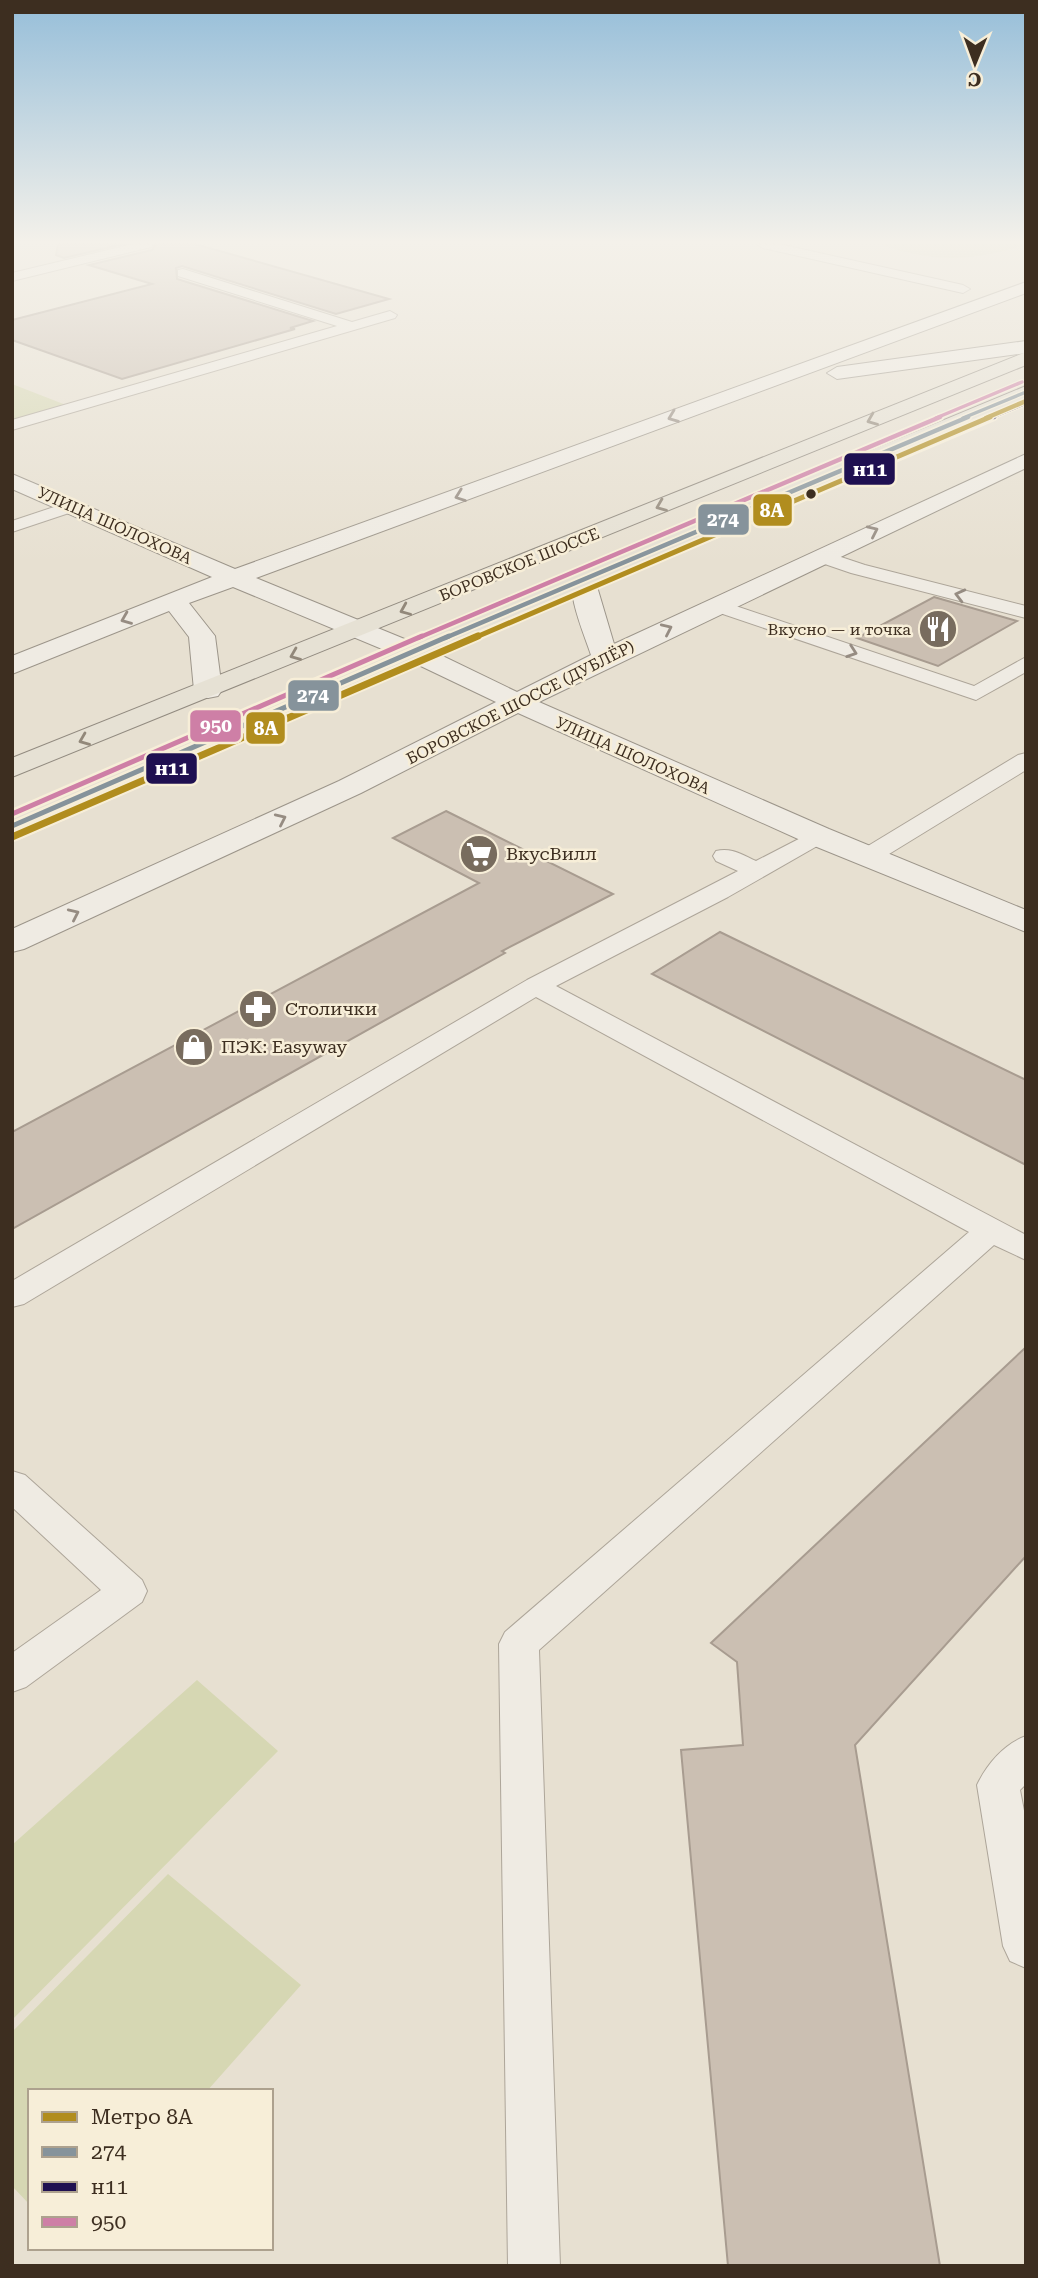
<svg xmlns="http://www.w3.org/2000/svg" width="1038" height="2278" font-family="'Roboto Serif',serif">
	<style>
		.green { fill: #d6d7b3 }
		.building { fill: #cbbfb2; stroke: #a89c90; stroke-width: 2 }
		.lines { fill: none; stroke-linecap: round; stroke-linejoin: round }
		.lane-casing { stroke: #ada599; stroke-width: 2 }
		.secondary-casing { stroke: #9c958a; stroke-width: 2 }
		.primary-casing { stroke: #928b80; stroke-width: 2 }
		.lane { fill: #efebe3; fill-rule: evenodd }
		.secondary { fill: #efebe3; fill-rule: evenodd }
		.primary { fill: #e6e1d4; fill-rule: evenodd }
		.bus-1-far2-casing { stroke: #f7eed8; stroke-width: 6 }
		.bus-1-far1-casing { stroke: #f7eed8; stroke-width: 8 }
		.bus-1-casing { stroke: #f7eed8; stroke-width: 10 }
		.bus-2-far2-casing { stroke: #f7eed8; stroke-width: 6 }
		.bus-2-far1-casing { stroke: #f7eed8; stroke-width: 8 }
		.bus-2-casing { stroke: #f7eed8; stroke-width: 10 }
		.bus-3-far2-casing { stroke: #f7eed8; stroke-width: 6 }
		.bus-3-far1-casing { stroke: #f7eed8; stroke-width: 8 }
		.bus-3-casing { stroke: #f7eed8; stroke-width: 10 }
		.bus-1-far2 { stroke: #86939b; stroke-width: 3.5 }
		.bus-1-far1 { stroke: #86939b; stroke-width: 4.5 }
		.bus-1 { stroke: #86939b; stroke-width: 5 }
		.bus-2-far2 { stroke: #1f1051; stroke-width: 3.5 }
		.bus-2-far1 { stroke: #1f1051; stroke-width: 4.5 }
		.bus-2 { stroke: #1f1051; stroke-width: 5 }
		.bus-3-far2 { stroke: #ce7fa6; stroke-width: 3.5 }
		.bus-3-far1 { stroke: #ce7fa6; stroke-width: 4.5 }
		.bus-3 { stroke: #ce7fa6; stroke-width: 5 }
		.metro-1-far2-casing { stroke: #f7eed8; stroke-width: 7 }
		.metro-1-far1-casing { stroke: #f7eed8; stroke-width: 9 }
		.metro-1-casing { stroke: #f7eed8; stroke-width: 11 }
		.metro-1-far2 { stroke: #b18d1e; stroke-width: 4.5 }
		.metro-1-far1 { stroke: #b18d1e; stroke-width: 5 }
		.metro-1 { stroke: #b18d1e; stroke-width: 7 }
		.oneway { stroke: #968c82 }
		.oneway2 { stroke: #92887a }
		.bus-dot { fill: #3d2e20; stroke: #f7eed8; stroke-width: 2.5 }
		.labels { text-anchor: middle; stroke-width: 5; stroke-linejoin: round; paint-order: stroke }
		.far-street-label { font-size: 16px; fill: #3d2e20; stroke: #f7eed8 }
		.far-poi-label { font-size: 16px; fill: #3d2e20; stroke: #f7eed8; text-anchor: end }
		.poi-label { font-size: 18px; fill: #3d2e20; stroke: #f7eed8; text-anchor: start }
		.line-badge { stroke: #f7eed8; stroke-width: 2.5 }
		.badge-label { font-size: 19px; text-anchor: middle; font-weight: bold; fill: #fff }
	</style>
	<rect width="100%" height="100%" fill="#e7e0d1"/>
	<path class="green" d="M878,244h148v1c-60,17 -89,18 -148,-1z
		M12,384l54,21 -54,16z
		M197,1680l81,71 -266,269v-175z
		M168,1874l133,111 -94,106h-177v114l-18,-19v-154z"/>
	<path class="building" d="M58,244h65l-59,14 -8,-3z
		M156,244h39l194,55 -53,15 -154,-48 -6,2 1,11 136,42 -23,7 5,1 -173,50 -110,-39v-20l140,-36 -63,-19 63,-15z
		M934,597l83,24 -79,45 -81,-28z
		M446,811l167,83 -111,57 3,2 -493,276v-97l467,-249 -86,-45z
		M720,932l306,148v85l-374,-191z
		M1026,1347v209l-171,189 85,521h-212l-47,-516 62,-5 -6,-83 -26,-19z"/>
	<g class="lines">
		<g class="lane-casing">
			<path id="lane" d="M133,244h20l-2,3 -139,34v-8z
				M757,244h22l184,41 7,4 -7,4 -200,-45z
				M183,269l169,53 38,-11 7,4 -2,3 -383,112v-10l325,-94 -159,-50v-6z
				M72,501l9,5 -3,4 -66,22v-11z
				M820,550l45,15 161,41v12l-175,-45 -38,-13 -2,-4z
				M718,600l256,86 52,-29v15l-50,28 -265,-90 -3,-4 3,-4z
				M1026,753v17l-150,92 -9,2 -9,-2 -3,-5 3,-5 160,-97z
				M818,829l8,2 4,5 -4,5 -98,56 -172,89 470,249v25l-32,-15 -455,405 21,616h-52l-9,-622 6,-12 464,-400 -433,-235 -512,307 -12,3v-26l515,-301 211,-109 -22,-10 -3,-5 3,-5c15,-4 27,4 40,10z
				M12,1471l13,4 117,105 5,11 -5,11 -116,85 -14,5v-39l89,-63 -89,-83z
				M1026,1736v48l-6,6 6,31v147l-16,-7 -7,-15 -26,-161c10,-21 27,-41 49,-49z"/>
		</g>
		<g class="secondary-casing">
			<path id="secondary" d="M1026,282v11l-770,285 168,69 93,45 74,-37c-6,-19 -27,-66 -16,-82l9,-2 9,2 21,71 412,-190v14l-487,234 290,127 197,81v22l-219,-89 -289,-130 -157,80 -337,156 -12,3v-23l327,-148 157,-79 -90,-43 -173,-72 -44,16 26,33 7,54 -4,6 -10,2 -10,-2 -4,-6 -5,-53 -20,-26 -157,63v-18l200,-79 -200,-88v-15l223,95z
				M1026,341v12l-189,26 -10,-6 10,-6z"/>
		</g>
		<g class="primary-casing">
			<path id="primary" d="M1026,352v13l-1014,412v-19z
				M1026,386v13l-433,184 -581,252v-20l563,-242z"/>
		</g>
		<use href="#lane" class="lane"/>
		<use href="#secondary" class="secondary"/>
		<use href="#primary" class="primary"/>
		<g class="bus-1-far2-casing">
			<path id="bus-1-far2" d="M963,418l63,-26"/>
		</g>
		<g class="bus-1-far1-casing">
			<path id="bus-1-far1" d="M445,638l523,-221"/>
		</g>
		<g class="bus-1-casing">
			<path id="bus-1" d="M12,826l437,-190"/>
		</g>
		<g class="bus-2-far2-casing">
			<path id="bus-2-far2" d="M990,418l36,-15"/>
		</g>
		<g class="bus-2-far1-casing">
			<path id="bus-2-far1" d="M472,638l522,-221"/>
		</g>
		<g class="bus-2-casing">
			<path id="bus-2" d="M16,836l460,-200"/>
		</g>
		<g class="bus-3-far2-casing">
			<path id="bus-3-far2" d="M936,418l86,-36"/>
		</g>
		<g class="bus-3-far1-casing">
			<path id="bus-3-far1" d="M418,638l522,-221"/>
		</g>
		<g class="bus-3-casing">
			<path id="bus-3" d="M12,814l410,-178"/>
		</g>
		<use href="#bus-1-far2" class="bus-1-far2"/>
		<use href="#bus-1-far1" class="bus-1-far1"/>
		<use href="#bus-1" class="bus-1"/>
		<use href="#bus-2-far2" class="bus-2-far2"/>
		<use href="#bus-2-far1" class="bus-2-far1"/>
		<use href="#bus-2" class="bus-2"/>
		<use href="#bus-3-far2" class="bus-3-far2"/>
		<use href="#bus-3-far1" class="bus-3-far1"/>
		<use href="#bus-3" class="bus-3"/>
		<g class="metro-1-far2-casing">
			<path id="metro-1-far2" d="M986,418l40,-17"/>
		</g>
		<g class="metro-1-far1-casing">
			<path id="metro-1-far1" d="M474,638l516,-221"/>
		</g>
		<g class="metro-1-casing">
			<path id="metro-1" d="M12,837l466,-201"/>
		</g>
		<use href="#metro-1-far2" class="metro-1-far2"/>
		<use href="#metro-1-far1" class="metro-1-far1"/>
		<use href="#metro-1" class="metro-1"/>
	</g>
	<defs><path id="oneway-chevron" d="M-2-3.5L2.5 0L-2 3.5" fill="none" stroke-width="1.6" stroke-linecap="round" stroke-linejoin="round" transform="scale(1.75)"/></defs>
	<g class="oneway">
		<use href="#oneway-chevron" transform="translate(673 417) rotate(159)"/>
		<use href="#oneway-chevron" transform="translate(460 496) rotate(160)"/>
		<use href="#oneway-chevron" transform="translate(873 531) rotate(-25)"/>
		<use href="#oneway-chevron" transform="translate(960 595) rotate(-166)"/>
		<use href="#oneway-chevron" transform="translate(126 619) rotate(158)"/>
		<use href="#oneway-chevron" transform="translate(667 629) rotate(-25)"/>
		<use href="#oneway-chevron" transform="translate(852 652) rotate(19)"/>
		<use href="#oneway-chevron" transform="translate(281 819) rotate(-25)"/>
		<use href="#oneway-chevron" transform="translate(74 914) rotate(-25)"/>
	</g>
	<g class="oneway2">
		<use href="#oneway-chevron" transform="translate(872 420) rotate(158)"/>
		<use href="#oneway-chevron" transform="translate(661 506) rotate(158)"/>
		<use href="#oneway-chevron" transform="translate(405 610) rotate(157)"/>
		<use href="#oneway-chevron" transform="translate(295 655) rotate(158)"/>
		<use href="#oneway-chevron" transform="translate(84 740) rotate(158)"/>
	</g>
	<linearGradient id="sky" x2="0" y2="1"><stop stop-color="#96bed9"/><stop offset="0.43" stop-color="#f4f1ea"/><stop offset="1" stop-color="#f4f1ea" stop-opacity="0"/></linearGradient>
	<rect width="1038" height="563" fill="url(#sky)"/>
	<defs>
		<g id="restaurant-disc" transform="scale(2.0125)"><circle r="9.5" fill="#786c5e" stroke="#f7eed8"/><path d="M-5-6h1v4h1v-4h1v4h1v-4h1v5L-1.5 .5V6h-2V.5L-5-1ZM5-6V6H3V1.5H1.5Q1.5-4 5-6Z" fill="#fff"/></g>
		<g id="supermarket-disc" transform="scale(2.0125)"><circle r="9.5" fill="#786c5e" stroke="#f7eed8"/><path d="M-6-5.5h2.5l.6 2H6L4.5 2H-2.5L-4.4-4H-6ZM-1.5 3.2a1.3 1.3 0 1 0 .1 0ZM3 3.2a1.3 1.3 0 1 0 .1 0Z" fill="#fff"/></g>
		<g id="pharmacy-disc" transform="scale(2.0125)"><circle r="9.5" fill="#786c5e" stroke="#f7eed8"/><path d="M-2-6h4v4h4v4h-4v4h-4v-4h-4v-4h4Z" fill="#fff"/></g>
		<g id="shop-disc" transform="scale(2.0125)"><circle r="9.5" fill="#786c5e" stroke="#f7eed8"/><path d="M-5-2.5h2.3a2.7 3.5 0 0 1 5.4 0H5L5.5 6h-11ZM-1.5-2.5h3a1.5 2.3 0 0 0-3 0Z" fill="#fff"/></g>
	</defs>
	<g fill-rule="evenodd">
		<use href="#restaurant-disc" x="938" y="629"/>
		<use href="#supermarket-disc" x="479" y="854"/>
		<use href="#pharmacy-disc" x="258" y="1009"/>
		<use href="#shop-disc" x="194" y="1047"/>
	</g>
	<circle class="bus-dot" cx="811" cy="494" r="6"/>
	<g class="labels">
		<g class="far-street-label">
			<text transform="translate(115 525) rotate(24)" y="6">УЛИЦА ШОЛОХОВА</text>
			<text transform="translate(519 564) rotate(-22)" y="6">БОРОВСКОЕ ШОССЕ</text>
			<text transform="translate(520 702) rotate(-27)" y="6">БОРОВСКОЕ ШОССЕ (ДУБЛЁР)</text>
			<text transform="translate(633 755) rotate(24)" y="6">УЛИЦА ШОЛОХОВА</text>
		</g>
		<g class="far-poi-label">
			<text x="911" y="635">Вкусно — и точка</text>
		</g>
		<g class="poi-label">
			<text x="506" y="860">ВкусВилл</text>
			<text x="285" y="1015">Столички</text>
			<text x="221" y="1053">ПЭК: Easyway</text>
		</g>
	</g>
	<g class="line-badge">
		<rect x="843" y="452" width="53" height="34" rx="7" fill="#1f1051"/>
		<rect x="752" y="493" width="41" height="34" rx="7" fill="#b18d1e"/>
		<rect x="697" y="503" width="53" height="33" rx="7" fill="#86939b"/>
		<rect x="287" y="679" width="53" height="33" rx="7" fill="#86939b"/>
		<rect x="189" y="709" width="53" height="34" rx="7" fill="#ce7fa6"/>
		<rect x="245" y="711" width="41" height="34" rx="7" fill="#b18d1e"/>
		<rect x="145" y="752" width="53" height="33" rx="7" fill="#1f1051"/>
	</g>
	<g class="badge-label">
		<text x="870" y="476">н11</text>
		<text x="772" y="517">8А</text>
		<text x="723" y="526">274</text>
		<text x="313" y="702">274</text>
		<text x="216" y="732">950</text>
		<text x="266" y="735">8А</text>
		<text x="172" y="775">н11</text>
	</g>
	<rect width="1038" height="2278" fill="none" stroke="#3d2e20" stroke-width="28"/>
	<rect x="28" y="2089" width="245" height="161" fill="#f7eed8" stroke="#ada18e" stroke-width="2"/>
	<rect x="42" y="2112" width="35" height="10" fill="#b18d1e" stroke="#ada18e" stroke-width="2"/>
	<text x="91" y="2124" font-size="21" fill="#3d2e20">Метро 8А</text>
	<rect x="42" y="2147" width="35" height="10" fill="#86939b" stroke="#ada18e" stroke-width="2"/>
	<text x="91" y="2159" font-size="21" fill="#3d2e20">274</text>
	<rect x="42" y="2182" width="35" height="10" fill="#1f1051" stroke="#ada18e" stroke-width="2"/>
	<text x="91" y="2194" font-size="21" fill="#3d2e20">н11</text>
	<rect x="42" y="2217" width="35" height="10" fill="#ce7fa6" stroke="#ada18e" stroke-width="2"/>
	<text x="91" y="2229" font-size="21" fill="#3d2e20">950</text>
	<g transform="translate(975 63) rotate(181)" stroke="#f7eed8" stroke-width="5" paint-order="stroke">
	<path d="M0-5L12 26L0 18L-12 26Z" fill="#3d2e20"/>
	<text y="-10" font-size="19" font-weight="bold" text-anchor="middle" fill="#3d2e20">С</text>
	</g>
</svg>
